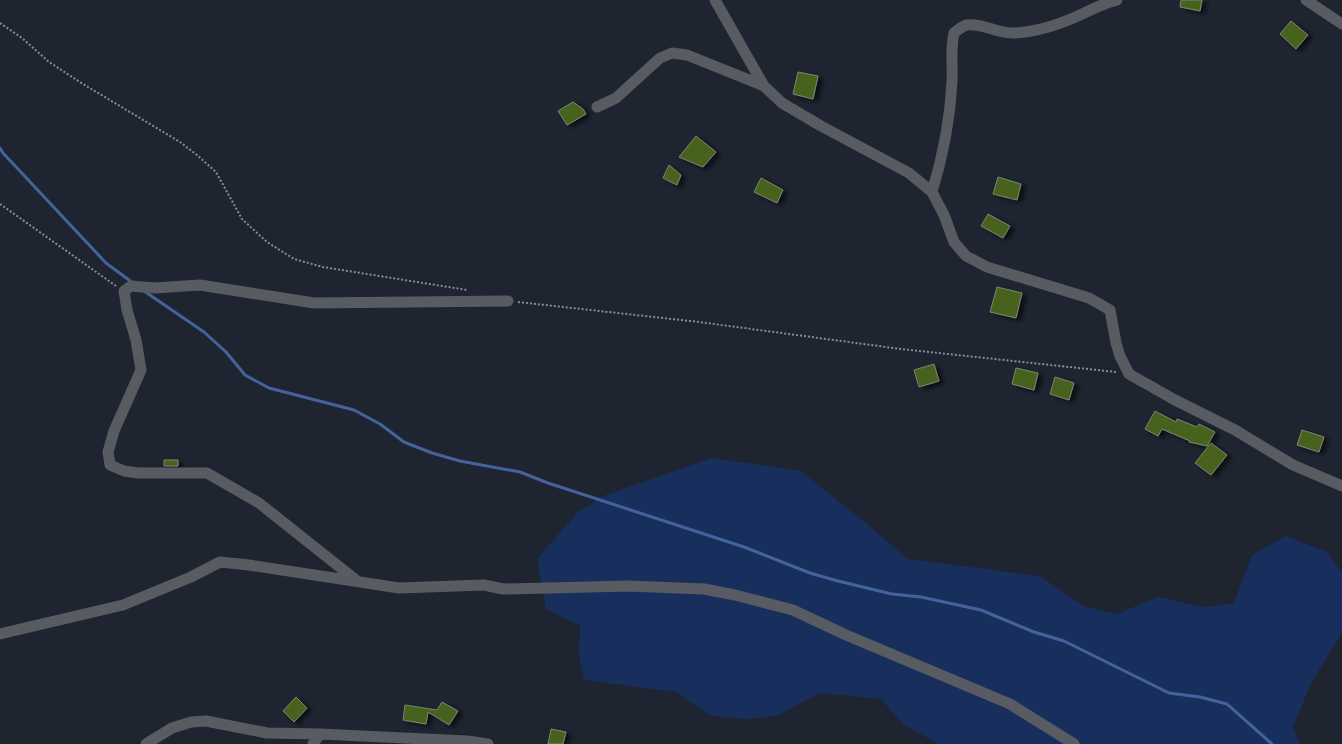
<svg xmlns="http://www.w3.org/2000/svg" width="1342" height="744" font-family="'Crimson Pro',serif">
	<style>
		.green { fill: #182f5d }
		.lines { fill: none; stroke-linecap: round; stroke-linejoin: round }
		.stream { stroke: #44639d; stroke-width: 3 }
		.building { fill: #47621e; stroke: #7d8475; filter: url(#shadow) }
		.path { stroke: #878d97; stroke-width: 2; stroke-dasharray: 2 2; stroke-linecap: butt }
		.minor { stroke: #585c62; stroke-width: 11 }
	</style>
	<defs>
		<filter id="shadow"><feDropShadow dx="4.5" dy="2.5" stdDeviation="2" flood-color="#0009"/></filter>
	</defs>
	<rect width="100%" height="100%" fill="#1e2430"/>
	<path class="green" d="M712,458l89,13 61,49 46,39 132,17 43,30 34,8 41,-17 46,10 30,-4 18,-48 33,-19 42,16 15,21v60l-31,50 -18,44 7,17h-362l-35,-20 -22,-25 -62,-6 -42,23 -31,3 -35,-3 -34,-24 -93,-12 -5,-23 1,-31 -34,-17 -9,-50 40,-46 26,-17z"/>
	<g class="lines">
		<path class="stream" d="M0,148l3,5 103,110 27,20
			M144,291l60,41 22,20 19,23 24,13 85,22 26,14 24,18 28,11 28,8 60,11 28,11 196,64 66,26 28,8 54,13 29,3 60,13 53,22 30,9 105,52 31,4 27,7 45,40"/>
	</g>
	<path class="building" d="M1181,0h21l-2,11 -20,-4z
		M1291,21l17,14 -12,14 -16,-15z
		M798,72l20,4 -5,23 -20,-5z
		M573,102l10,7 3,5 -19,11 -9,-14z
		M696,136l20,16 -13,15 -24,-10z
		M669,165l12,10 -4,10 -14,-7z
		M998,177l23,7 -4,16 -24,-6z
		M761,178l22,12 -6,13 -23,-11z
		M988,214l22,12 -7,12 -22,-12z
		M997,287l25,6 -6,25 -26,-6z
		M934,364l5,17 -20,6 -5,-17z
		M1016,368l22,5 -4,17 -22,-6z
		M1055,377l19,6 -5,17 -19,-6z
		M1155,411l21,11 1,-3 20,8 2,-3 16,8 -8,14 -18,-4 1,-1 -28,-12 -4,7 -13,-7z
		M1302,430l22,7 -5,15 -22,-7z
		M1211,443l16,12 -16,20 -16,-12z
		M164,460h14v6h-14z
		M296,697l11,11 -13,14 -11,-11z
		M442,702l16,9 -9,14 -21,-13 -2,12 -23,-4 2,-15 32,5z
		M551,729l15,3 -3,12h-15z"/>
	<g class="lines">
		<path class="path" d="M0,23l22,15 27,24 34,22 97,58 17,13 19,17 26,47 25,23 27,17 29,8 144,23
			M0,204l116,82
			M518,302l181,20 202,27 215,23"/>
		<path class="minor" d="M715,0l49,86 18,17 39,23 88,47 23,19 12,23 10,27 12,14 21,11 102,31 21,12 6,33 4,13 9,18 46,26 60,30 58,35 49,21
			M1306,0l36,24
			M597,107l19,-9 44,-40 12,-5 15,2 77,31
			M932,192c11,-36 18,-72 20,-110 1,-18 -2,-31 2,-49 4,-3 8,-7 13,-8 16,-2 32,9 48,8 20,-1 45,-9 63,-17 13,-6 25,-13 39,-16
			M356,580l-97,-77 -52,-30h-69l-14,-2 -14,-6 -2,-13 6,-21 27,-61 -5,-30 -9,-30 -3,-19 7,-5 24,2 45,-3 114,18 194,-2
			M0,634l123,-29 68,-28 29,-15 29,3 150,23 85,-3 19,4 125,-3 76,3 31,6 58,15 53,25 164,69 64,40
			M146,744l26,-16 19,-6 15,-1 61,12 53,1 147,7 21,3
			M313,744l7,-10"/>
	</g>
</svg>
